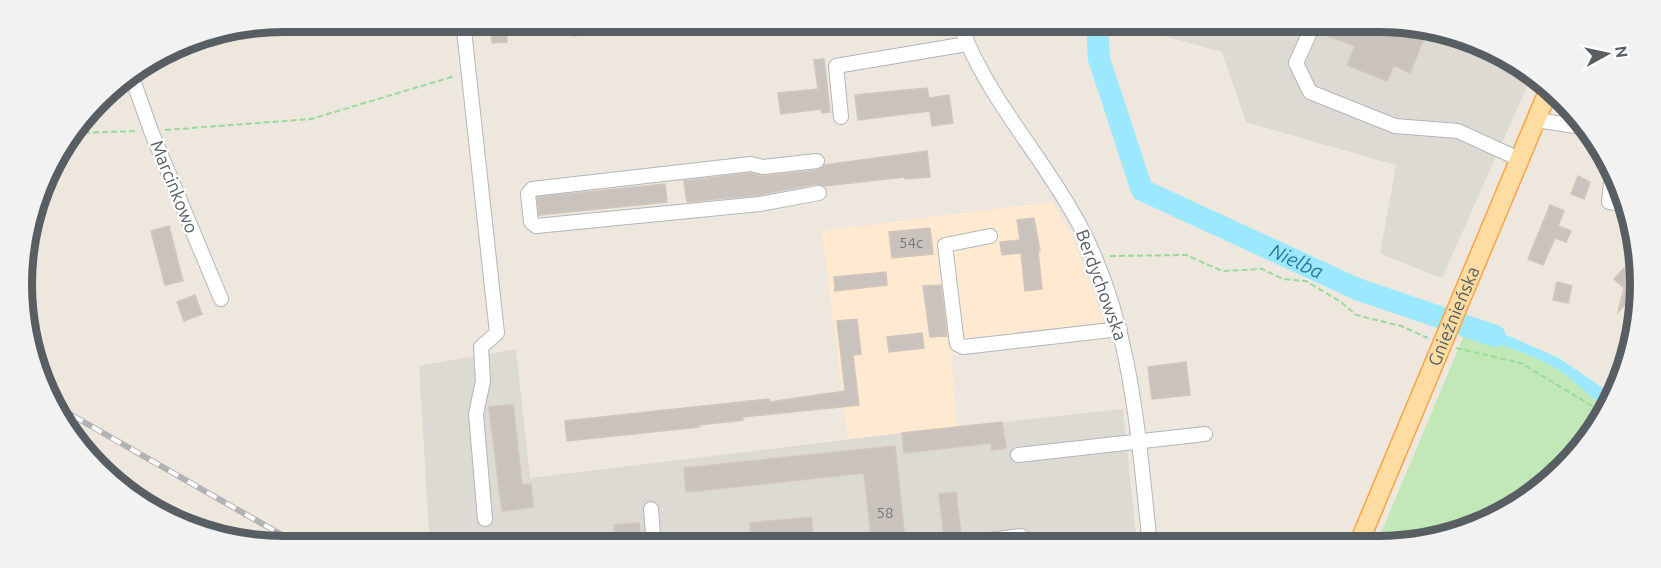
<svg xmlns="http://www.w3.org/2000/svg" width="1661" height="568" font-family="Ubuntu,sans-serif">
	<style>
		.commercial { fill: #ffead1 }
		.industrial { fill: #ddd9d3 }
		.green { fill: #c2e8b7 }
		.water { fill: #9ce9ff }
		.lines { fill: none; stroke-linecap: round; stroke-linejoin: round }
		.river { stroke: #9ce9ff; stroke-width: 22 }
		.building { fill: #cac3bd; stroke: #d2c6bc; stroke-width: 1.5 }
		.minor-casing { stroke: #b2b7bb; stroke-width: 16 }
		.major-casing { stroke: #ffa345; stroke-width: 21 }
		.path { stroke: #99db9c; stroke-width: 2; stroke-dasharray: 6 3; stroke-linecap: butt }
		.minor { stroke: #fff; stroke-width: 14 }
		.major { stroke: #ffdca1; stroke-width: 18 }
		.rail-casing { stroke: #b1b2b3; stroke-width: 6 }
		.rail { stroke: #fff; stroke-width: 4; stroke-dasharray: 11; stroke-linecap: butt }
		.labels { text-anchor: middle; stroke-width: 4.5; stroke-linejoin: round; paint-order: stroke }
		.number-label { font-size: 15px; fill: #747779 }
		.street-label { font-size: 18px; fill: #585e62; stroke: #fff }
		.water-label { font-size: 20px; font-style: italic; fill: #2a7c9f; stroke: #fff }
		.rim { fill: none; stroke: #585e62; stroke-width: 8 }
	</style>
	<rect width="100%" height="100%" fill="#ede7de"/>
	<path class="commercial" d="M1052,202l20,35 39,102 -160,16 6,72 -109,12 -26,-208z"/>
	<path class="industrial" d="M1111,21h266l68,9 88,43 -91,205 -62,-24 16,-89 -150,-43 -24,-70z
		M516,349l14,129 372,-45 221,-24 14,136 -707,2 -11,-181z"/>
	<path class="green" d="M1465,333c32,11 66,20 95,38 17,11 29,28 48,36l-3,9 -54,66 -58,38 -81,25h-36z"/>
	<path class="water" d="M1470,319l89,39 54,37 -5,12c-19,-8 -31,-25 -48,-36 -29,-18 -63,-27 -95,-38z"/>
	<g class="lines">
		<path class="river" id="s1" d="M1097,21l2,38 43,131 215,99 138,47"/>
	</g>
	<path class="building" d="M490,21h15l2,21 -15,1z
		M573,21h10l2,13 -11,2z
		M1334,21h43l51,7 -18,45 -16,-8 -7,16 -40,-16 8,-19 -27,-10z
		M824,59l6,53 -8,1 -1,-4 -40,5 -3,-21 40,-4 -4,-29z
		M927,88l2,10 20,-3 4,28 -21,3 -2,-15 -72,9 -3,-25z
		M927,151l3,26 -25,2v-2l-81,9 -7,-2 -58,11 -72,7 -3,-21 66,-8 14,3 54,-6 7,-5z
		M1578,176l12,6 -6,17 -13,-5z
		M665,184l2,18 -128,13 -2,-18z
		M1550,205l14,6 -6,15 13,5 -5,11 -11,-4 -12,27 -15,-6z
		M1034,218l6,33h-2l4,38 -17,2 -4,-38 -19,2 -2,-13 20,-2 -3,-20z
		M169,226l14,55 -18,4 -14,-54z
		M930,228l3,26 -41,4 -3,-26z
		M1626,266l10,10 -1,23 -3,-2 -14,15 6,-24 -10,-9z
		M886,272l1,13 -52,6 -1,-14z
		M1557,282l15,4 -4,17 -15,-3z
		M941,285l6,51 -17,1 -7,-51z
		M195,295l7,19 -18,7 -7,-19z
		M857,319l4,35 -8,1 6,50 -117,12 1,3 -44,5v2l-132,14 -2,-20 204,-22 1,3 75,-11 -8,-70z
		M922,333l2,15 -35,4 -2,-15z
		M1186,362l4,33 -38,4 -4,-32z
		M513,405l9,80 9,-1 2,23 -31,4 -13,-104z
		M1002,422l4,26 -14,2 -1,-7 -87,10 -2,-20z
		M895,446l10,95 -33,4 -8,-72 -178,19 -2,-24z
		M956,492l5,43 -17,2 -5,-43z
		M811,517l3,29h-62l-2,-23z
		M639,523l2,23h-24l-3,-21z"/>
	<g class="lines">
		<g class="minor-casing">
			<path id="minor" d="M463,21l34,312 -16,14 2,34 -7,33 9,105
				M959,21c26,76 83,133 120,203 53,99 59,211 71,321
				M1315,21l-19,42 14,29 85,34 63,5 61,28
				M131,74l20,57 70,168
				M841,117l-5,-51 131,-22
				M1536,120l46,7
				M817,161l-54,6 -12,-3 -219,25 -4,5 3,28 5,4 224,-22 59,-11
				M1612,175l-3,27 13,2
				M990,236l-45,9 12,99 6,3 157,-18
				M1018,455l187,-21
				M651,509l3,37
				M944,546l77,-10"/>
		</g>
		<g class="major-casing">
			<g id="major">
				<path id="s2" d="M1358,545l191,-456"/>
			</g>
		</g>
		<path class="path" d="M165,130l146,-11 144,-43
			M75,133l63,-2
			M1110,256l76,-1 36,16 40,-2 21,10 23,2 35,21 15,13 45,11 27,12
			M1456,348l65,15 84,51"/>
		<use href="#minor" class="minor"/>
		<use href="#major" class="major"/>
		<g class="rail-casing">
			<path id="rail" d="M54,405l249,142"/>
		</g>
		<use href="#rail" class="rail"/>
	</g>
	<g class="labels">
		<g class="number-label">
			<text x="911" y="248">54c</text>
			<text x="885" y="518">58</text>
		</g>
		<g class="street-label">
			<text transform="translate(174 187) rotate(68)" y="6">Marcinkowo</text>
			<text transform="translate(1101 285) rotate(70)" y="6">Berdychowska</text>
			<text dy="6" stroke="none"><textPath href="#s2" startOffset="248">Gnieźnieńska</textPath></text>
		</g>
		<g class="water-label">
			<text dy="7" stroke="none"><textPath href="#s1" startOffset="346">Nielba</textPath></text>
		</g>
	</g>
	<path d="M0 0H1661V568H0ZM284 32H1378A252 252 0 0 1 1630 284V284A252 252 0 0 1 1378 536H284A252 252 0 0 1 32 284V284A252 252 0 0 1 284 32Z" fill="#f2f2f2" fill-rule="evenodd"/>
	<path class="rim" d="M284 32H1378A252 252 0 0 1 1630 284V284A252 252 0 0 1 1378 536H284A252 252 0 0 1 32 284V284A252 252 0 0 1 284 32Z"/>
	<g transform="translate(1607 54) rotate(82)" stroke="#ffffff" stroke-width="4.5" paint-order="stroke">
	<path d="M0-4.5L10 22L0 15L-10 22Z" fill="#585e62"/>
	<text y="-9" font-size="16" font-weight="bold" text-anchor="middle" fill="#585e62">N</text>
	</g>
</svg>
